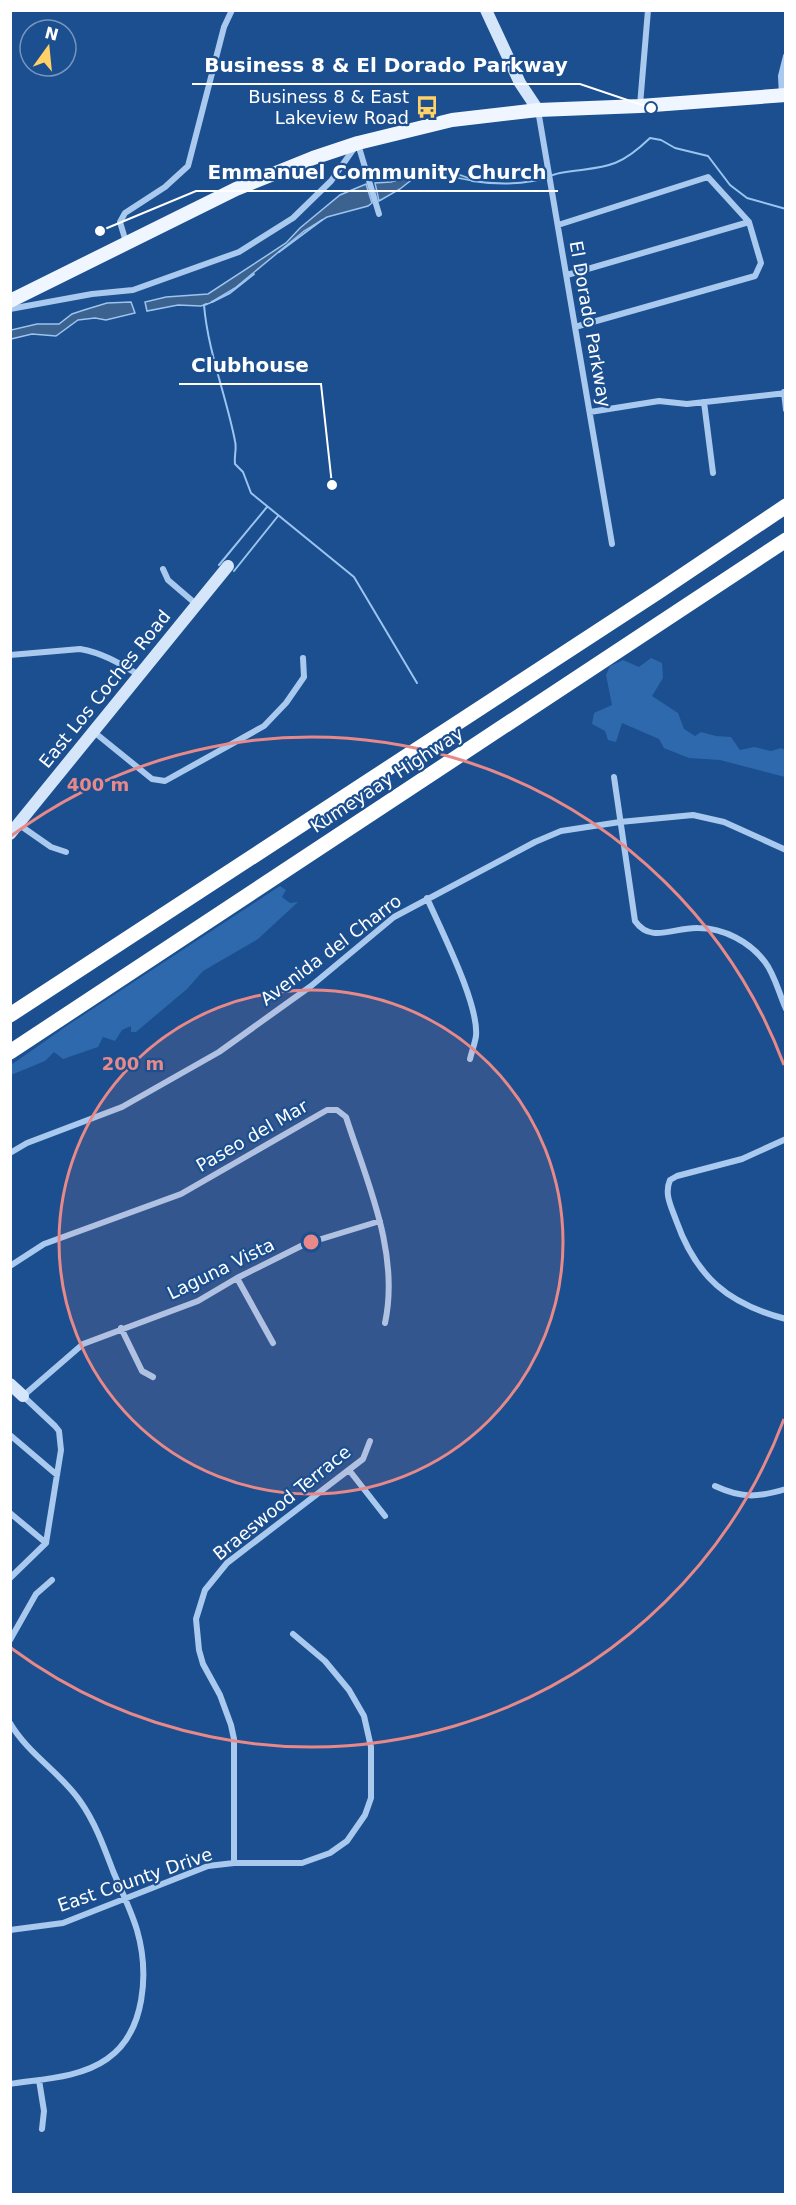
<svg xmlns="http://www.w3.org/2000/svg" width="796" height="2205" font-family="'DejaVu Sans',sans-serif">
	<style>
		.green { fill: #2e69ad }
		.water { fill: #3c6290; stroke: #9cc4f0; stroke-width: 1.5 }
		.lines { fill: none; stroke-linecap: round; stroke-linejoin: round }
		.stream { stroke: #9cc4f0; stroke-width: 2 }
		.street { stroke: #a9c9ee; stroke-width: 6 }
		.secondary { stroke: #d6e6fa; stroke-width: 12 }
		.primary { stroke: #f0f6ff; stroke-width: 14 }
		.highway { stroke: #fff; stroke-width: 15 }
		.ring { fill: none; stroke: #e88989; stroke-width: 3 }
		.labels { text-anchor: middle; stroke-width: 4.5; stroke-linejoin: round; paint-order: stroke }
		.poi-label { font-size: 18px; fill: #fff; stroke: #1b4f8f; text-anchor: end }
		.street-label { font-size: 18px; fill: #fff; stroke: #1b4f8f }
		.centre { fill: #e88989; stroke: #1b4f8f; stroke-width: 3 }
		.ring-label { font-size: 18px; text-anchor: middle; font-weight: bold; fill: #e88989; stroke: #1b4f8f; stroke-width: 4.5; stroke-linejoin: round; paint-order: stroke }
		.leader { fill: none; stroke: #fff; stroke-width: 2 }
		.callout-dot { fill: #fff; stroke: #1b4f8f; stroke-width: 2 }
		.callout-label { font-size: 20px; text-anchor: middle; font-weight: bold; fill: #fff; stroke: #1b4f8f; stroke-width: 4.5; stroke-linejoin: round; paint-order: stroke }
	</style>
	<rect width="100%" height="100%" fill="#1b4f8f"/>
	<path class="green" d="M651,658l11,5 1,15 -11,18 26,17 6,16 11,7 6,-4 15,4 15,1 9,13 14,-3 17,4 10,-3 4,2v27l-65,-17 -31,-2 -25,-10 -5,-9 -37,-16 -6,19 -8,-2 -3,-9 -13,-7 2,-11 18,-8 -6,-30 4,-9 13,-6 16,7z
		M280,886l6,4 -4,7 8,6 8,-1 -40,37 -55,32 -16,18 -51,43h-5v-6l-9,4 -7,11 -12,-4 -5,10 -35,12 -9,-7 -9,9 -34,14v-10l57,-40z"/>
	<path class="water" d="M429,170c15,1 32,3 45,11l-43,-8 -17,5 -14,11 -21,12 -4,-18 16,-1z
		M366,184l6,19 -4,3 -41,11 -23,14 -69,57 -25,15 -9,3 -23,-1 -31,6 -2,-9 21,-5 42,-3 78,-51 14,-15 40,-33z
		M131,302l4,11 -29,7 -11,-2 -17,2 -22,16 -24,-2 -21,5v-9l26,-6h22l13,-10 12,-4 23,-7z"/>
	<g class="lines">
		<path class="stream" d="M472,181c21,3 40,4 61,0 9,-2 18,-6 27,-8 43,-7 56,-2 90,-35l11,2 14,8 33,8 22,29 17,13 39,11
			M279,252l43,-32
			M212,302l18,-9 24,-19
			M207,304l-3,1c4,47 22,90 31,136 2,8 -1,14 0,23l8,8 8,21 103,84 63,106
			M219,565l48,-58
			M234,571l44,-55"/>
		<path class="street" d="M782,96l-1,-20 5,-20
			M640,105l8,-95
			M538,110l74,434
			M358,144l21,70
			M558,225l150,-48 41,45 12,41 -6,13 -180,51
			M126,242l-6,-20 5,-9 40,-26 23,-21 36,-139 8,-17
			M567,275l182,-53
			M10,309l82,-15 41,-4 106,-38 54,-34 38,-37 24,-34
			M784,392l2,18
			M704,402l9,71
			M590,412l69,-11 28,3 99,-11
			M163,569l5,11 28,24
			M10,655l70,-6c23,4 39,14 59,26
			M94,732l58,47 13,2 99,-55 22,-23 18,-26 -1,-19
			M614,777l21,144c16,23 39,6 63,7 26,0 52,14 67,34 10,13 14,32 21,47
			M18,824l33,23 15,5
			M427,898c14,32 52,106 49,138 -1,7 -4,15 -6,23
			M786,1139l-44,20 -65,17 -7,4c-6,14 1,26 6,40 20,57 52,84 110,99
			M10,1153l17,-10 95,-36 97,-55 92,-66 83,-69 141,-75 26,-11 59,-9 73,-7 31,7 62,28
			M10,1266l34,-22 137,-50 146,-84h10l9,7c21,65 54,136 39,206
			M237,1278l36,65
			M121,1328l21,43 11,6
			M10,1435l47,40
			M349,1470l36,46
			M715,1486c26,12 42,12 71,3
			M10,1513l36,30
			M10,1578l36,-35 15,-93 -2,-19 -4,-5 -32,-30 60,-52 115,-43 39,-23 68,-34 75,-23
			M10,1640l26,-46 16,-14
			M10,1723c18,31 50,49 70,78 15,21 24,46 33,70 8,19 18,39 24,59 12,42 9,102 -30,129 -27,19 -65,20 -97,25
			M234,1863v-124l-3,-14 -11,-30 -17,-31 -4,-14 -3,-31 9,-29 22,-27 136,-104 7,-18
			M10,1930l53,-7 145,-57 26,-3h68l28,-10 17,-12 18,-26 6,-17v-51l-7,-31 -15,-26 -24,-29 -32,-27
			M39,2080l5,31 -2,18"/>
		<path class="secondary" d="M486,10l34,73 18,27
			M10,834l218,-268
			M10,1384l13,12"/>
		<path class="primary" d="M10,301l226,-112 77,-31 45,-15 94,-23 86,-10 102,-4 146,-11"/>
		<path class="highway" d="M10,1015l648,-423 128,-86
			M10,1052l776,-512"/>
	</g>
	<circle cx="311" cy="1242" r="252" fill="#e88989" fill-opacity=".12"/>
	<g class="ring">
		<circle cx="311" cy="1242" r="252"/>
		<path d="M784 1419A505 505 0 0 1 11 1648M11 836A505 505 0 0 1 784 1065"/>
	</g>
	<defs>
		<g id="bus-bare" transform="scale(1.8)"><path d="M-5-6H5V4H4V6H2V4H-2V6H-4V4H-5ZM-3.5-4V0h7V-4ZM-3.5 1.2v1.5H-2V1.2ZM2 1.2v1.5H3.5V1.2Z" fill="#ffd166" stroke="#1b4f8f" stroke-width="2.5" paint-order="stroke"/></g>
	</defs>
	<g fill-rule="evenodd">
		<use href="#bus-bare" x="427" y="107"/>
	</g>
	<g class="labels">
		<g class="poi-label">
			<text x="409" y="103">Business 8 &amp; East<tspan x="409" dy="21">Lakeview Road</tspan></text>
		</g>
		<g class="street-label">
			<text transform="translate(590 324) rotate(80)" y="6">El Dorado Parkway</text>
			<text transform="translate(105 689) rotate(-51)" y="6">East Los Coches Road</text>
			<text transform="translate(387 780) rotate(-33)" y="6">Kumeyaay Highway</text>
			<text transform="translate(331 950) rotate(-37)" y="6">Avenida del Charro</text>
			<text transform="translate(252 1136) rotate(-30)" y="6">Paseo del Mar</text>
			<text transform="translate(221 1269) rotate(-26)" y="6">Laguna Vista</text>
			<text transform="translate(282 1503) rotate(-39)" y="6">Braeswood Terrace</text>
			<text transform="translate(135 1880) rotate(-19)" y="6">East County Drive</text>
		</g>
	</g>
	<circle cx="311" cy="1242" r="9" class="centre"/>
	<g class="ring-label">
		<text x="98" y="791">400 m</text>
		<text x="133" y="1070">200 m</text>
	</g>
	<path class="leader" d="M651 108L580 84H192M100 231L196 191H558M332 485L321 384H179"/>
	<g class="callout-dot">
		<circle cx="651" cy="108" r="6"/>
		<circle cx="100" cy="231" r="6"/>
		<circle cx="332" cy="485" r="6"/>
	</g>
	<g class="callout-label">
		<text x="386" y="72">Business 8 &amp; El Dorado Parkway</text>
		<text x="377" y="179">Emmanuel Community Church</text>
		<text x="250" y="372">Clubhouse</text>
	</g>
	<rect width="796" height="2205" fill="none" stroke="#ffffff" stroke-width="24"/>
	<g transform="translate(48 48) rotate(15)"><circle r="28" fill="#1b4f8f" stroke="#7695bc" stroke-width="1.5"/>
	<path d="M0-4.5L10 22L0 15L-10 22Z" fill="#ffd166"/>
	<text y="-9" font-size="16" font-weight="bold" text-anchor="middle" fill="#ffffff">N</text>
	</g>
</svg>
